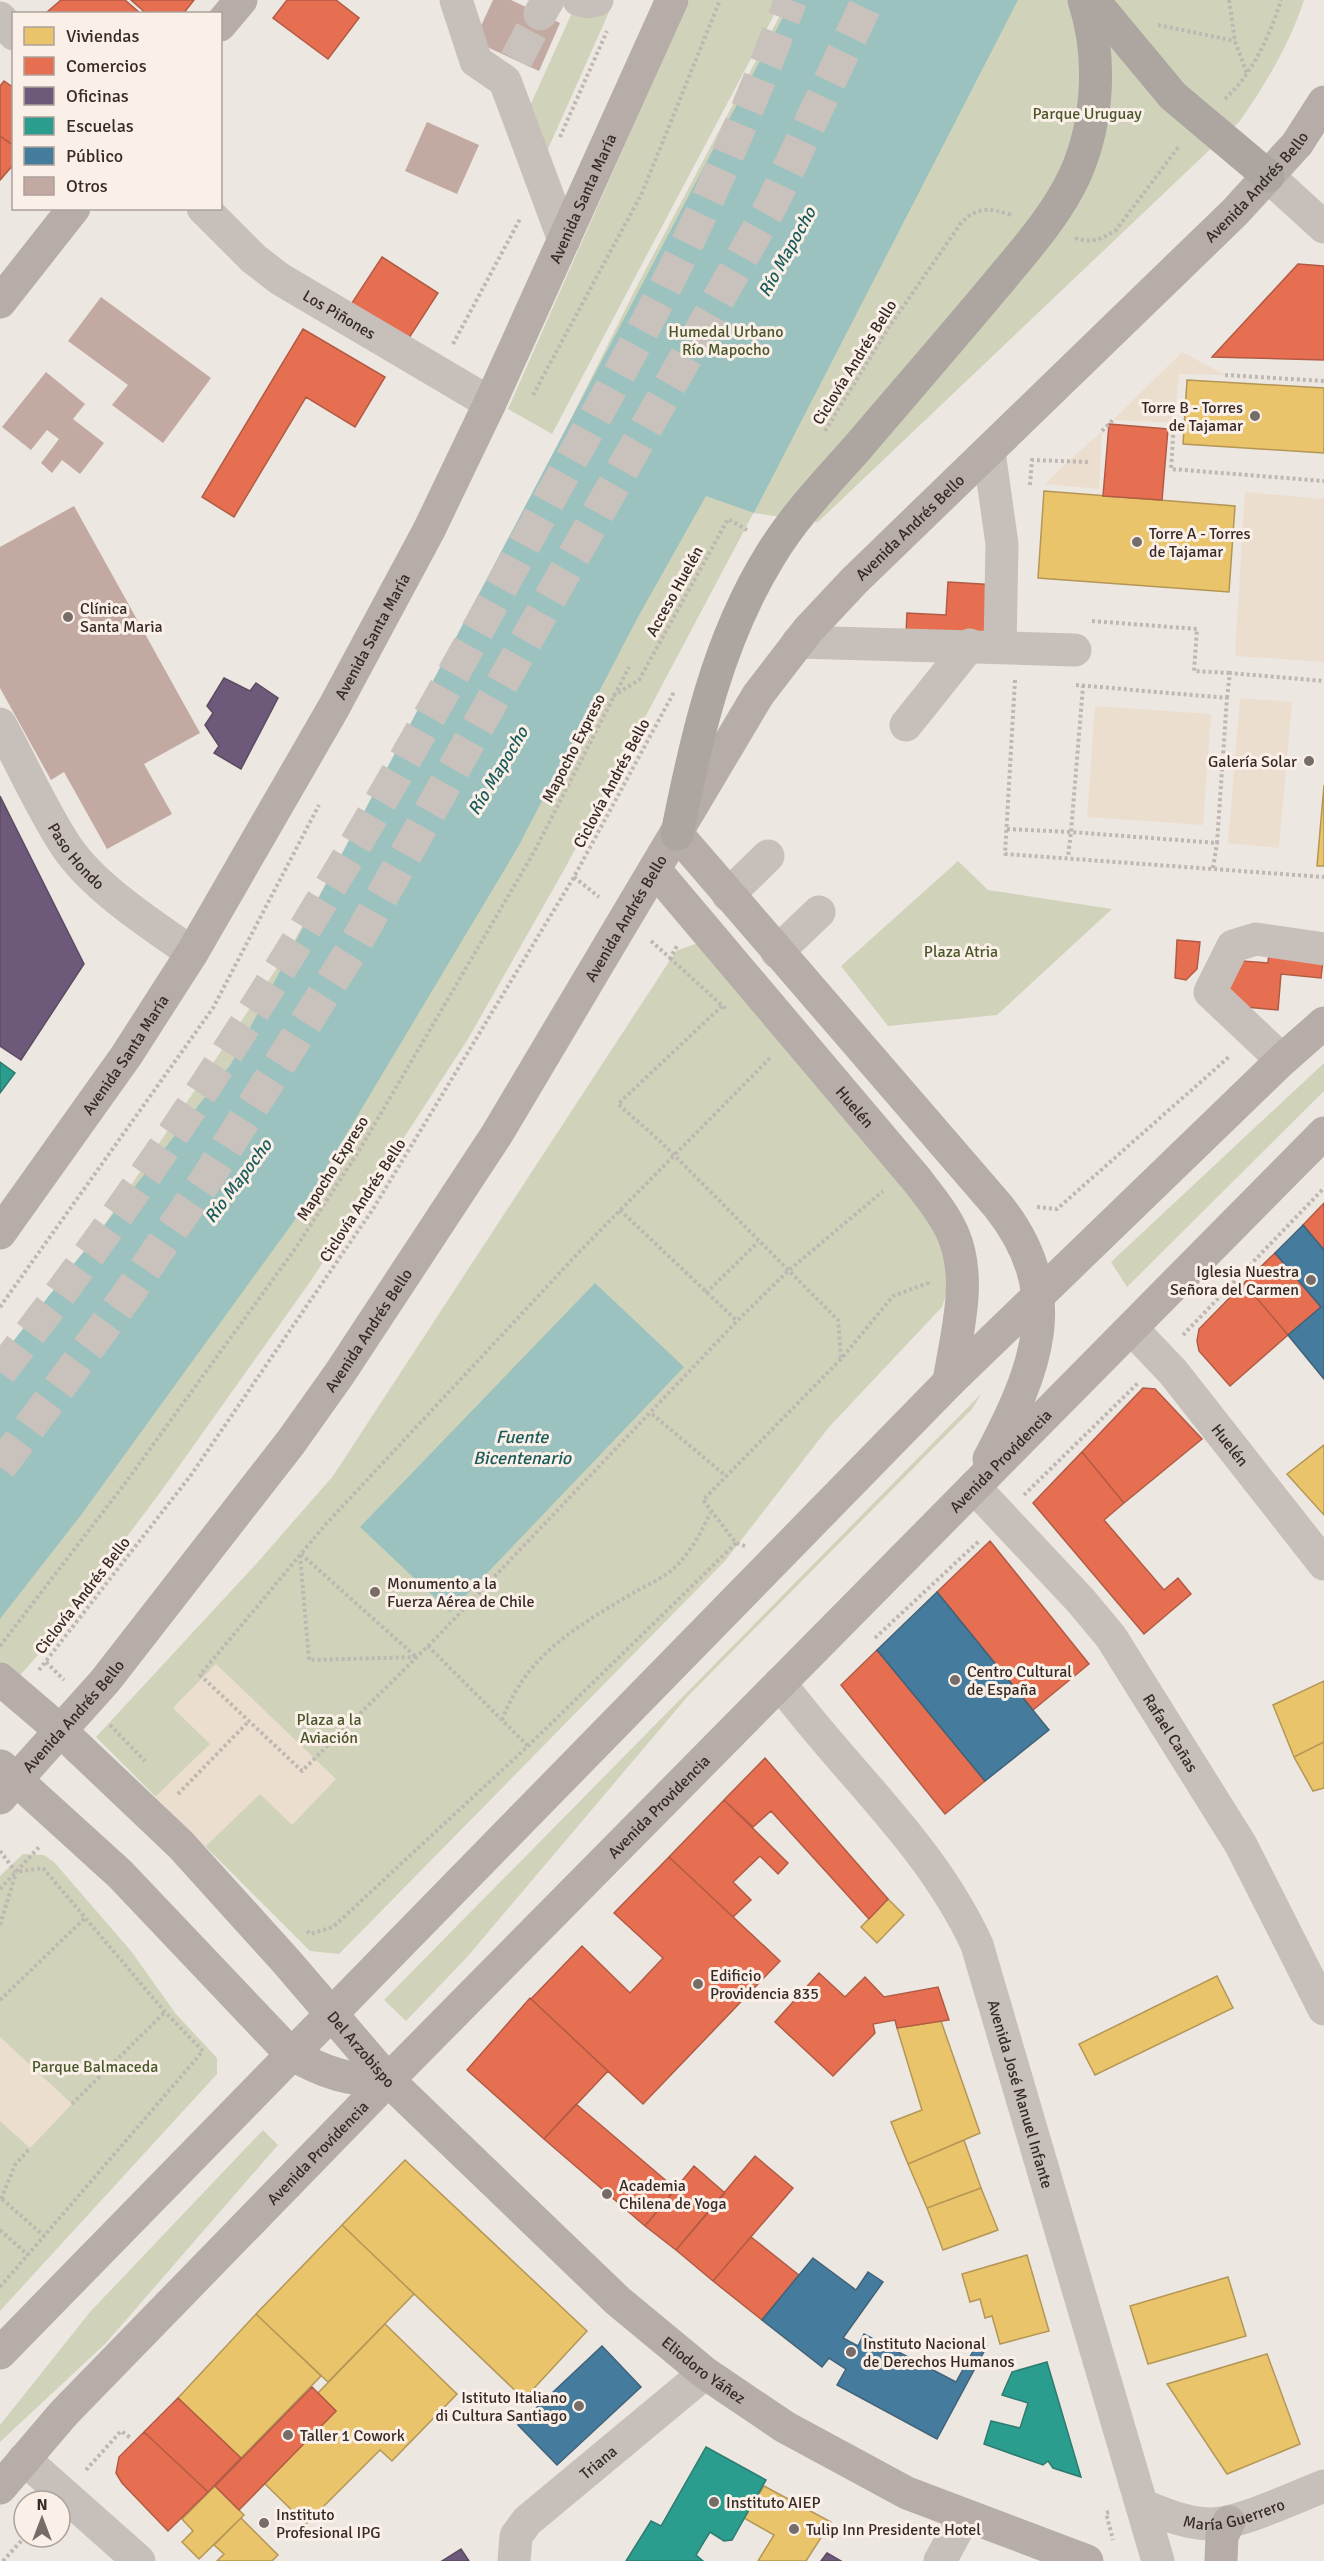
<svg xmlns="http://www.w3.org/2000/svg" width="1324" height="2561" font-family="Signika,sans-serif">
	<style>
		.green { fill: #d0d3ba }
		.plaza { fill: #ecdecf }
		.water { fill: #9bc2bf }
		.homes { fill: #e9c46a; stroke: #b49656; stroke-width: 1.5 }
		.shops { fill: #e76f51; stroke: #b25b44; stroke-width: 1.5 }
		.offices { fill: #6d597a; stroke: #5d4b61; stroke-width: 1.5 }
		.schools { fill: #2a9d8f; stroke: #2e7b70; stroke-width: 1.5 }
		.public { fill: #457b9d; stroke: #41637a; stroke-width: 1.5 }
		.building { fill: #c2a9a2 }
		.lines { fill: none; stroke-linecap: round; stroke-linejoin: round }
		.minor-tunnel { stroke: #c9c1bc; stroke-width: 33; stroke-dasharray: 33 16; stroke-linecap: butt }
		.highway-tunnel { stroke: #c9c1bc; stroke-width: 33; stroke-dasharray: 33 16; stroke-linecap: butt }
		.path { stroke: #bfb7b2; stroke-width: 4; stroke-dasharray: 3 3; stroke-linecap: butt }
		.minor { stroke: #c7bfb9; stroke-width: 33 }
		.major { stroke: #b6ada9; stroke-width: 33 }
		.highway { stroke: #aca5a0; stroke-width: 33 }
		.poi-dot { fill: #776d68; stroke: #faf0e8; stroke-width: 2 }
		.labels { text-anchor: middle; stroke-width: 6; stroke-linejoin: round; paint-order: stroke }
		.park-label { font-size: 16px; fill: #4a572a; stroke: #faf0e8 }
		.street-label { font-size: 16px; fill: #382b27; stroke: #faf0e8 }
		.poi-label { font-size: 16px; fill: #382b27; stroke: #faf0e8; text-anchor: start }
		.water-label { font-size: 18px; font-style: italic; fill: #1b5c5b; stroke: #faf0e8 }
	</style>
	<rect width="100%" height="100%" fill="#ede7e1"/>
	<path class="green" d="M689,0h93l-230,434 -44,-25z
		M788,0h516c-14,44 -38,83 -64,121l-422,401 -64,-9 26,-50 -216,407 -96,169 -158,243 -148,208 -124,165 -38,43v-338l80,-99 209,-311 169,-305 180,-361z
		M605,7l4,5 -61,137 -19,-41 42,-93z
		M958,861l30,29 124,19 -115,106 -109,11 -47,-60z
		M695,944l11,4 238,287 3,57 -5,15 -113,120 -104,134 -386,393 -29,-3 -214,-214 161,-174 76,-87 343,-525z
		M1324,1063v28l-197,196 -16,-25z
		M981,1394l-9,15 -284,287 -220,260 -62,65 -22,-21z
		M23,1854l21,1 10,7 77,89 45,63 41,44v16l-217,237v-435z
		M263,2130l15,15 -172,198 -106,99v-17l90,-113z"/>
	<path class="plaza" d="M1182,352l43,23 -46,-1 -5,49 -61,-3z
		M1102,431l-3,58 -54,-5 24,-23z
		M1245,492l79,7v163l-89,-6z
		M1240,698l52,4 -13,146 -51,-5z
		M1095,706l116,8 -8,111 -116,-8z
		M216,1664l120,115 -44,46 -32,-31 -55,53 -50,-50 55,-53 -37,-36z
		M0,2037l72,67 -42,44 -30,-27z"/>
	<path class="water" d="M792,0h226l-264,513 -48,-17 -68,121 -120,230 -221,370 -216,298 -81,104v-261l231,-294z
		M595,1283l89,84 -234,245 -90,-85z"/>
	<path class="homes" d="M1187,380l137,8v65l-141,-9z
		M1044,491l191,15 -6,86 -191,-14z
		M1324,785v81h-7z
		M1324,1445v70l-37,-41z
		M1324,1681v61l-30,15 -21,-52z
		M1324,1742v46l-11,3 -19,-34z
		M888,1899l16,16 -27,28 -16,-16z
		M1217,1976l16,32 -138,67 -16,-31z
		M941,2021l39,112 -72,31 -17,-42 31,-12 -25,-82z
		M964,2140l17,48 -54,20 -19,-44z
		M405,2160l182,171 -63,68 -182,-174z
		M981,2188l17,42 -55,20 -16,-42z
		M342,2225l72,69 -86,88 -72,-68z
		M1027,2255l22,76 -49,13 -8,-28 -7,2 -5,-19 -10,3 -8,-28z
		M1228,2277l18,59 -98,28 -18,-58z
		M256,2314l65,62 -80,82 -63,-60z
		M385,2324l72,70 -65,67 -12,-11 -74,74 -42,-41 72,-72 -18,-18z
		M1267,2354l33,90 -73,30 -60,-90z
		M215,2486l29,29 -45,44 -17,-17 11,-11 -11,-12z
		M764,2486l67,36 -25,39h-48l16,-26 -30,-17z
		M241,2518l37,37 -6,6h-55l7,-7 -10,-9z"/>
	<path class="shops" d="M125,0l16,14 -95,-1 15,-13z
		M131,0h63l-11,14h-36z
		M287,0h49l23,18 -31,41 -55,-41z
		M4,81l10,7v58l-14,-10v-50z
		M0,136l14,10v18l-14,16z
		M382,257l56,36 -31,48 -57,-35z
		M1298,264l26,2v94l-112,-3z
		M303,329l82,48 -30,50 -49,-30 -72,120 -32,-20z
		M1109,424l59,5 -6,71 -59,-4z
		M948,582l66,4 -5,75 -104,-6 2,-42 39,2z
		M1271,930l53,22 -3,26 -40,-4 -3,36 -53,-5 5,-45 38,3z
		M1177,940l23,2 -3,27 -11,11 -11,-2z
		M1324,1203v47l-21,-25z
		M1275,1253l46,54 -33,28 -44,-52z
		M1244,1283l44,52 -58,51 -31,-35 -2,-10 2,-12z
		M1143,1388l12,1 47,50 -78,64 -42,-51z
		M1082,1452l42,51 -20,17 60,70 14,-12 13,16 -47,40 -111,-131z
		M990,1541l99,123 -56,46 -96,-118z
		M877,1650l108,131 -40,33 -104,-129z
		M765,1758l123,141 -19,20 -98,-108 -18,16 -29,-27z
		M724,1800l64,63 -10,11 -18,-18 -27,26 18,18 -18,17 -64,-60z
		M669,1857l111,104 -137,143 -112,-105 51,-53 48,47 33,-35 -49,-45z
		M819,1973l26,24 20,-20 19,20 54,-10 11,33 -52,8 -2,-8 -22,4 2,9 -42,43 -58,-54z
		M530,1998l78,73 -64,68 -77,-69z
		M576,2104l100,85 -31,37 -101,-87z
		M755,2156l38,32 -80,93 -37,-31z
		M694,2166l31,27 -49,57 -31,-24z
		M751,2237l48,38 -37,45 -49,-39z
		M312,2387l24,24 -97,99 -24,-24z
		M178,2398l63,60 -33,34 -64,-60z
		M144,2432l64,60 -40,39 -46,-48 -6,-10 3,-16z"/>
	<path class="offices" d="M224,678l26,13 6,-8 22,15 -37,71 -27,-16 5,-7 -14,-21 8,-12 -6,-7z
		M0,796l84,168 -63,96 -21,-14z
		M461,2549l8,12h-27z
		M827,2553l14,8h-20z"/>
	<path class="schools" d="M0,1062l15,11 -15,20z
		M1047,2362l34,115 -28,-9 -5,-7 -5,4 -59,-21 7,-23 29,7 8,-25 -26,-8 10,-23z
		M706,2447l60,33 -34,60 -8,1 -14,-9 -14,23 7,6h-77l25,-40 10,5z"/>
	<path class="public" d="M1303,1225l21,25v129l-36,-44 33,-28 -46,-54z
		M937,1592l112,138 -64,51 -108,-131z
		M813,2258l43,32 12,-18 15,10 -40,56 15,8 6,-12 92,48 25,-45 6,9 -50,93 -100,-54 9,-16 -17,-11 -7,9 -60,-47z
		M602,2346l39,41 -84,78 -39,-40z"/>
	<path class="building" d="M493,0h18l49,23 -21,48 -65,-30z
		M427,122l52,23 -22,49 -52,-23z
		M101,297l110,81 -48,65 -51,-38 16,-20 -60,-44z
		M46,372l39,32 -12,15 31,24 -24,31 -18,-14 -10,13 -11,-10 18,-24 -12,-9 -16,20 -29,-23z
		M74,506l126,227 -56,31 28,50 -65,35 -43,-77 -13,8 -51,-92v-141z"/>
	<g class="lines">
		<path class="minor-tunnel" d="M516,60l24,-46"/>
		<path class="highway-tunnel" d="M0,1372c201,-255 366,-536 521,-821 57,-105 118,-208 170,-316 37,-77 69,-155 100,-235
			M0,1467l126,-170 78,-114 149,-235 419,-744 96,-204"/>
		<path class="path" d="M1229,0l6,41 12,33
			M1158,25l77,16
			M1225,99c28,-26 45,-64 56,-99
			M560,137l47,-106
			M1075,238c16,6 27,1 41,-8l64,-85
			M453,344l67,-125
			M1225,375l99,6
			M533,395l109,-202 78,-193
			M1174,423l-3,46 153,12
			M825,431l64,-104 72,-104c17,-17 29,-15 50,-8
			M1102,431l11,-11
			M1030,485l2,-25 56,2
			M1092,621l105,8 -3,42 36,2
			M1015,680l-10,174 319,23
			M1076,685l151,13 -10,145 -146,-11 12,-146
			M613,696l26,-16 89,-161 19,11
			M1227,698l3,-25 94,8
			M1007,829l64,3 -3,25
			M1213,868l4,-25
			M574,877l25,20
			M651,941l19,17 7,-12
			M670,958l56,51
			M722,1006l-104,98 43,38 177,178 3,38
			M770,1058l-188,191 -257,276 -125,150 102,96 137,-136 298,-314 51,-50 95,-80
			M1037,1207l20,2 173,-153
			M620,1210l117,111
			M706,1293l52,-51
			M0,1307l213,-299 106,-203
			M1183,1335l141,-147
			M652,1414l74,62
			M1024,1495l115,-113
			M745,1546l-9,-3 -33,-43 138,-141 52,-63 35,-13v-2
			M301,1554l115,103
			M300,1555l9,105 106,-3
			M875,1638l104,-97
			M0,1646l126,-164 169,-233 65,-100 174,-297 95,-185
			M428,1646l100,100
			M46,1662l18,18
			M39,1670l152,-195 182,-266 201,-332 100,-185
			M502,1720c25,-66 73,-92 131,-127 12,-7 28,-14 39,-23 17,-15 29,-37 38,-57
			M110,1725l35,36
			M178,1794l71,-73
			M0,1851l16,21
			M0,1889l40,-43
			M0,1925l16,-52
			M307,1931l3,3 23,-7 195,-181 208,-203
			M0,2000l86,-83
			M72,2104l93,-92
			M1,2199l14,-34 15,-17
			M2,2199l42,37 159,-185 -38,-39 -122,-144 -27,4
			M0,2230l28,25
			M0,2287l44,-51
			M86,2470l35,-39 10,7
			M1109,2512l-3,1 7,27
			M3,2561l20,-22"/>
		<g class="minor">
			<path d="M456,0l20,61 29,20 59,159"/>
			<path d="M579,0l9,2 9,-2"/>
			<path d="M540,14l8,-14"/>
			<path d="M0,18l14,16"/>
			<path d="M1268,176l56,51"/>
			<path id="s1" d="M203,208l51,51 26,20 210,124"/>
			<path d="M989,452l13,92 -2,103"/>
			<path d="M798,642l277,8"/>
			<path id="s2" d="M0,724c22,40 41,84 66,122 28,42 85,78 126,107"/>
			<path d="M906,725l64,-80"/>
			<path d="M728,895l40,-39"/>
			<path d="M777,952l42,-40"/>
			<path d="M1282,1060l-72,-68 23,-46 23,-7 68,10"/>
			<path id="s3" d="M1132,1329l41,43 151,192"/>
			<path id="s4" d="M974,1487l107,114 30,36 130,208 83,164"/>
			<path id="s5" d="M780,1683c65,88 151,161 197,262l181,616"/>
			<path d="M24,2459l115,102"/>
			<path id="s6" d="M1142,2505c22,9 43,18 67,19 31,0 84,-26 115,-38"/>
			<path id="s7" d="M514,2561l2,-25 11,-15 178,-148"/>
			<path d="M940,2561l25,-46"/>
		</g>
		<g class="major">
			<path d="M220,25l21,-25"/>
			<path d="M0,302l74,-94"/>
			<path d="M677,834l321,372c70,88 38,164 -9,253"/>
			<path id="s8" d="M655,870l262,310c13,17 28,35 36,54 20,46 3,101 -4,148"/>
			<path id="s9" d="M0,1233l126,-177 66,-103 142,-246 95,-177 61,-127 182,-403"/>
			<path id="s10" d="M0,1679l62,53 119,113 105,116 102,119 230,221 87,72 80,54 122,66 180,68"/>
			<path d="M1,1766l119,108 170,179c32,19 61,29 98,27"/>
			<path id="s11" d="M0,1798l105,-117 186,-239 49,-69 157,-239 261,-439 50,-65 46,-49 381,-369 62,-68 27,-42"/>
			<path d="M0,2353l949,-971 333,-322 42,-37"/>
			<path id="s12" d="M0,2488l64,-75 324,-333 936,-947"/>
			<path d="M1221,2561l1,-25 7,-14"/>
		</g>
		<path class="highway" d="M1093,0l80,96 95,80
			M677,834c19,-96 41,-194 93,-278 24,-40 57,-74 88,-109 46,-54 93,-108 138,-162 29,-35 60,-69 79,-110 24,-54 27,-119 9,-175"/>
	</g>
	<g class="poi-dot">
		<circle cx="1255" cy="416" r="6"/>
		<circle cx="1137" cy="542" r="6"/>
		<circle cx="68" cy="617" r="6"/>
		<circle cx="1309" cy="761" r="6"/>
		<circle cx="1311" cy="1280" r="6"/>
		<circle cx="375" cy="1592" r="6"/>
		<circle cx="955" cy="1680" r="6"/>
		<circle cx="698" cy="1984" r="6"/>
		<circle cx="607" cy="2194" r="6"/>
		<circle cx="851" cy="2352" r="6"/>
		<circle cx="579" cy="2406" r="6"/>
		<circle cx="288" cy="2435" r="6"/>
		<circle cx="714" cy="2502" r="6"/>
		<circle cx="264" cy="2523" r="6"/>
		<circle cx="794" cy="2529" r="6"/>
	</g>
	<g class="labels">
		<g class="park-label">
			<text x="1087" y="119">Parque Uruguay</text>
			<text x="726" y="337">Humedal Urbano<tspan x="726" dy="18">Río Mapocho</tspan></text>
			<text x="961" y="957">Plaza Atria</text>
			<text x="329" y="1725">Plaza a la<tspan x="329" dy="18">Aviación</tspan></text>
			<text x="95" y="2072">Parque Balmaceda</text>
		</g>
		<g class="street-label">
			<text dy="6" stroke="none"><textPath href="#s11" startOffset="2054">Avenida Andrés Bello</textPath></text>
			<text dy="6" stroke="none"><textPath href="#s9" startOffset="1190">Avenida Santa María</textPath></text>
			<text dy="6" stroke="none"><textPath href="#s1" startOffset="174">Los Piñones</textPath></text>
			<text transform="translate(854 362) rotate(-58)" y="6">Ciclovía Andrés Bello</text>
			<text dy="6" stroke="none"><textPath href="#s11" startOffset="1568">Avenida Andrés Bello</textPath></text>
			<text transform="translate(674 591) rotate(-61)" y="6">Acceso Huelén</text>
			<text dy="6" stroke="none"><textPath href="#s9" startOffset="704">Avenida Santa María</textPath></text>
			<text transform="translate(573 748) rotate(-63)" y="6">Mapocho Expreso</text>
			<text transform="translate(611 783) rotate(-62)" y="6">Ciclovía Andrés Bello</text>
			<text dy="6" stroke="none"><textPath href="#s2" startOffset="153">Paso Hondo</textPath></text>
			<text dy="6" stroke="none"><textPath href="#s11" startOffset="1082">Avenida Andrés Bello</textPath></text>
			<text dy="6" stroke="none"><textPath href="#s9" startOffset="218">Avenida Santa María</textPath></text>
			<text dy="6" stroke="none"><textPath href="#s8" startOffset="310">Huelén</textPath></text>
			<text transform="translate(332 1168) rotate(-58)" y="6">Mapocho Expreso</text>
			<text transform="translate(362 1200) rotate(-57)" y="6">Ciclovía Andrés Bello</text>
			<text dy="6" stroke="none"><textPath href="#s11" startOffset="596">Avenida Andrés Bello</textPath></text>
			<text dy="6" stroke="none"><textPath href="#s3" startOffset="152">Huelén</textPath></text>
			<text dy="6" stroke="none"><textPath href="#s12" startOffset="1434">Avenida Providencia</textPath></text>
			<text transform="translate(82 1595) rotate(-52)" y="6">Ciclovía Andrés Bello</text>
			<text dy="6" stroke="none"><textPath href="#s11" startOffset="110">Avenida Andrés Bello</textPath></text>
			<text dy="6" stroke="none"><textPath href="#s4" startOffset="316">Rafael Cañas</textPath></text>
			<text dy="6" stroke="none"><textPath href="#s12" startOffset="948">Avenida Providencia</textPath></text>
			<text dy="6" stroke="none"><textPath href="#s10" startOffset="518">Del Arzobispo</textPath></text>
			<text dy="6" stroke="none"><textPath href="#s5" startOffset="484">Avenida José Manuel Infante</textPath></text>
			<text dy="6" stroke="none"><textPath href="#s12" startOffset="462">Avenida Providencia</textPath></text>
			<text dy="6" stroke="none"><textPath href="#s10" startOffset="988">Eliodoro Yáñez</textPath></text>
			<text dy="6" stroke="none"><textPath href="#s7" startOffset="136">Triana</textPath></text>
			<text dy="6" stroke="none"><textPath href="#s6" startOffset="96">María Guerrero</textPath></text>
		</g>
		<g class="poi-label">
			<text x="1243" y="413" text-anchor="end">Torre B - Torres<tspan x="1243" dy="18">de Tajamar</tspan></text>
			<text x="1149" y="539">Torre A - Torres<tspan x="1149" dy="18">de Tajamar</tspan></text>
			<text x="80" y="614">Clínica<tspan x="80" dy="18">Santa Maria</tspan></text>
			<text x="1297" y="767" text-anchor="end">Galería Solar</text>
			<text x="1299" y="1277" text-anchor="end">Iglesia Nuestra<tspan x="1299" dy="18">Señora del Carmen</tspan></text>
			<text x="387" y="1589">Monumento a la<tspan x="387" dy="18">Fuerza Aérea de Chile</tspan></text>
			<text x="967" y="1677">Centro Cultural<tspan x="967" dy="18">de España</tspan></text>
			<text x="710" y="1981">Edificio<tspan x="710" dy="18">Providencia 835</tspan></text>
			<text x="619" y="2191">Academia<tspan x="619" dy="18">Chilena de Yoga</tspan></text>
			<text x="863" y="2349">Instituto Nacional<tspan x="863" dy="18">de Derechos Humanos</tspan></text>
			<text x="567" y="2403" text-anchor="end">Istituto Italiano<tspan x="567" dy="18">di Cultura Santiago</tspan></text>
			<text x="300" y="2441">Taller 1 Cowork</text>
			<text x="726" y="2508">Instituto AIEP</text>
			<text x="276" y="2520">Instituto<tspan x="276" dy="18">Profesional IPG</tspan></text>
			<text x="806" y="2535">Tulip Inn Presidente Hotel</text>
		</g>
		<g class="water-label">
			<text transform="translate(787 252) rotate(-61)" y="6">Río Mapocho</text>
			<text transform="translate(498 771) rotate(-59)" y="6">Río Mapocho</text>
			<text transform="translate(238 1181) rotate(-53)" y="6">Río Mapocho</text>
			<text x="522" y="1443">Fuente<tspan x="522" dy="21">Bicentenario</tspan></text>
		</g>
	</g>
	<rect x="12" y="12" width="210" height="198" fill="#faf0e8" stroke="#aca19b" stroke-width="1.5"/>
	<rect x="24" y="27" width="30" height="18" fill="#e9c46a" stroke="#aca19b" stroke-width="1.5"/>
	<text x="66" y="42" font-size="18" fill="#382b27">Viviendas</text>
	<rect x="24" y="57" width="30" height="18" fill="#e76f51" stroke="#aca19b" stroke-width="1.5"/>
	<text x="66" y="72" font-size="18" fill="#382b27">Comercios</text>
	<rect x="24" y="87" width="30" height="18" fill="#6d597a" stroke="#aca19b" stroke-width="1.5"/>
	<text x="66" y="102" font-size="18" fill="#382b27">Oficinas</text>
	<rect x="24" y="117" width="30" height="18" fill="#2a9d8f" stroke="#aca19b" stroke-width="1.5"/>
	<text x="66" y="132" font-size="18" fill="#382b27">Escuelas</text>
	<rect x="24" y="147" width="30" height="18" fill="#457b9d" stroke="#aca19b" stroke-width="1.5"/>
	<text x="66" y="162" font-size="18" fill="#382b27">Público</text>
	<rect x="24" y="177" width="30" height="18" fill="#c2a9a2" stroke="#aca19b" stroke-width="1.5"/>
	<text x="66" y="192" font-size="18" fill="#382b27">Otros</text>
	<g transform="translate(42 2519)"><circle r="28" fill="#faf0e8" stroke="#aca19b" stroke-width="1.5"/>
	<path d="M0-4.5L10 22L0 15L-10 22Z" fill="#776d68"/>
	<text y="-9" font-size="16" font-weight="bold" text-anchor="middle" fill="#382b27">N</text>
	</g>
</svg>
